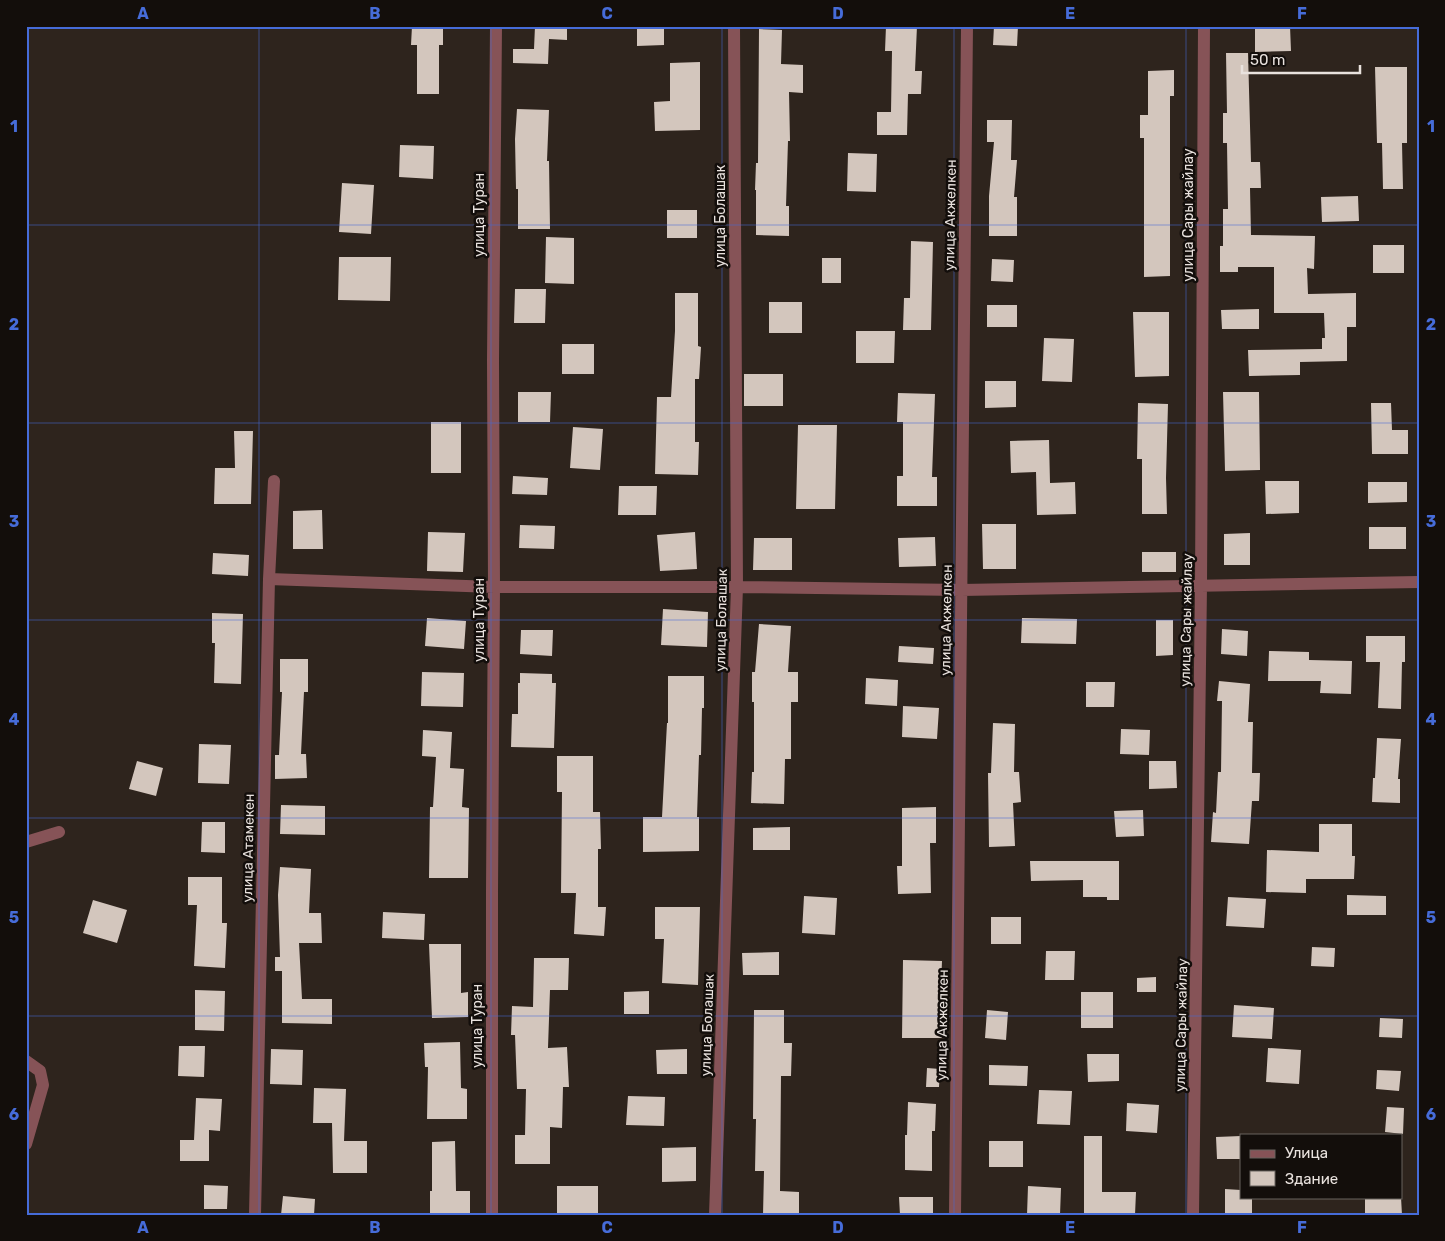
<svg xmlns="http://www.w3.org/2000/svg" width="1445" height="1241" font-family="Rubik,sans-serif">
	<style>
		.building { fill: #d3c6bd }
		.lines { fill: none; stroke-linecap: round; stroke-linejoin: round }
		.street { stroke: #865357; stroke-width: 12 }
		.grid { fill: none; stroke: #466cd9; stroke-width: 1; stroke-opacity: 0.55 }
		.labels { text-anchor: middle; stroke-width: 5; stroke-linejoin: round; paint-order: stroke }
		.street-label { font-size: 14px; fill: #e9e2de; stroke: #130e0b }
		.neatline { fill: none; stroke: #466cd9; stroke-width: 2 }
		.grid-label { font-size: 16px; text-anchor: middle; font-weight: bold; fill: #466cd9 }
	</style>
	<rect width="100%" height="100%" fill="#2e241d"/>
	<path class="building" d="M412,26h31v19h-4v49h-22v-49h-6z
		M535,26h32v14l-18,-1 -1,25 -35,-1v-14h21z
		M637,26h27v19l-27,1z
		M886,26h31l-2,45h7l-1,23h-13l-1,41h-30v-23h14l1,-61h-7z
		M994,26h24l-1,20 -24,-1z
		M1255,26h35l1,25 -36,1z
		M759,29l23,1 -1,34 22,1v28l-14,-1 1,49h-2l-2,65h3v30l-33,-1v-45h-1l1,-27h2z
		M1226,53h22l3,109h9l1,26h-11l1,47 64,1 -1,33 -7,-1 1,26 48,-1v34h-9v34l-47,1v13l-51,1 -1,-26 74,-1v-11h3l-1,-25h-50v-46h-36v5h-18v-26h3v-37h5l-1,-66h-4v-30h4z
		M700,62v68l-45,1 -1,-29 16,-1v-38z
		M1375,67h32v76h-5l1,46h-20l-1,-46h-5z
		M1174,70v26h-4v180l-26,1v-139h-4v-23h8v-44z
		M517,109l32,1 -2,51h2l1,68h-32v-40h-2l-1,-50z
		M987,120h25l-1,40h6l-3,37h3v39h-28v-40l5,-54h-7z
		M400,145l34,1 -1,33 -34,-2z
		M848,153l29,1 -1,38 -29,-1z
		M342,183l32,2 -3,49 -32,-2z
		M1358,196l1,25 -37,1 -1,-25z
		M667,210h30v28h-30z
		M546,237l28,1v46l-29,-1z
		M911,241l22,1 -2,88h-28l1,-32h6z
		M1373,245h31v28h-31z
		M339,257h52l-1,44 -52,-1z
		M822,258h19v25h-19z
		M992,259l22,1 -1,22 -22,-1z
		M515,289h31l-1,34h-31z
		M675,293h23v53l3,1 -2,32h-4v63h4l-1,33 -43,-1 2,-77h14l4,-66z
		M769,302h33v31h-33z
		M987,305h30v22h-30z
		M1259,309v20h-37l-1,-19z
		M1133,312h36v64l-34,1z
		M856,331h39l-1,32h-38z
		M1044,338l30,1 -2,43 -30,-1z
		M562,344h32v30h-32z
		M744,374h39v32h-39z
		M985,381h31v26l-31,1z
		M518,392h33l-1,30h-32z
		M1223,392h36l1,78 -35,1z
		M898,393l37,1 -3,83h5v29h-40v-30h6v-54h-6z
		M1138,403l30,1 -2,74 1,36h-25v-55h-5z
		M1371,403h20l1,27h16v24h-36z
		M431,422h30v51h-30z
		M798,425h39l-2,84h-39z
		M573,427l30,2 -3,41 -30,-2z
		M234,431h19l-2,73h-37l1,-36h20z
		M1049,440l1,43 25,-1 1,32 -39,1 -1,-43 -25,1 -1,-32z
		M513,476l35,2 -1,17 -35,-1z
		M1265,481h34v32l-33,1z
		M1368,482h39v20l-39,1z
		M619,486h38l-1,29h-38z
		M322,510l1,39h-30v-38z
		M982,524h34v45h-33z
		M520,525l35,1 -1,23 -35,-1z
		M1369,527h37v22h-37z
		M428,532l37,1 -2,39 -36,-1z
		M695,532l2,37 -37,2 -3,-36z
		M1250,533v32h-26v-31z
		M935,537l1,29 -37,1 -1,-29z
		M754,538h38v32h-39z
		M1142,552h34v20h-34z
		M213,553l36,2 -1,21 -36,-2z
		M663,609l45,3 -1,35 -46,-2z
		M212,613l31,1 -2,70 -27,-1 1,-40h-3z
		M427,618l39,3 -2,28 -39,-3z
		M1022,618l55,1 -1,25 -55,-1z
		M1156,620h17v35l-17,1z
		M759,624l32,2 -3,46h10v30h-7v57h-6l-1,45 -33,-1 1,-31h2v-70h-2v-30h3z
		M1222,629l26,2 -1,25 -26,-2z
		M521,630h32l-1,26 -32,-2z
		M1366,636h39v26h-3l-1,47 -23,-1 2,-46h-14z
		M899,646l35,2 -1,16 -35,-2z
		M1269,651l40,1v8l43,1 -1,33 -31,-1 1,-12h-53z
		M280,659h28v33h-4l-3,62h5l1,24 -32,1v-24h4l3,-63h-2z
		M422,672l42,1 -1,34 -42,-1z
		M520,673l32,1v9h4l-2,65 -43,-1 1,-33h6v-31h2z
		M668,676h36v32h-2l-1,47h-2l-2,62h2v34l-56,1v-35h19l5,-94h1z
		M866,678l32,2 -1,26 -32,-2z
		M1219,681l31,3 -2,38h5l-1,51h8l-1,28h-7l-3,43 -38,-2 2,-30 3,1 2,-41h3l1,-71h-5z
		M1086,682h29l-1,25h-28z
		M903,706l36,2 -2,31 -35,-2z
		M993,723l22,1 -1,48h5l2,30 -8,1 2,43 -26,1 -1,-74h3z
		M1121,729l29,1 -1,25 -29,-1z
		M423,730l29,2 -2,36 14,1 -2,38 7,1 -1,70h-39l1,-71h3l3,-50 -14,-1z
		M1377,738l24,1 -3,40h2v24l-28,-1 1,-24h2z
		M199,744l32,1 -2,39 -31,-1z
		M557,756h36v56h7l1,37h-3v58h8l-2,29 -30,-2 2,-41h-15l1,-101h-5z
		M137,761l26,7 -7,28 -27,-7z
		M1149,761h27l1,27 -28,1z
		M281,805l44,1v29l-45,-1z
		M936,807v36h-6l1,50 -33,1 -1,-28h5v-58z
		M1143,810l1,26 -28,1 -2,-26z
		M202,822h23v31l-24,-1z
		M1319,824h33v32h3l-1,23h-48v14l-40,-1 1,-42 52,2z
		M790,827v23h-37v-22z
		M1030,861h89v39h-12v-3h-24v-17l-52,1z
		M280,867l31,2 -2,44h12l1,30h-23l3,56h30v25l-50,-1v-52h-7v-14h5l-2,-62z
		M188,877h34v46h5l-2,45 -31,-2 3,-61h-9z
		M1347,895l39,1v19h-39z
		M804,896l33,2 -2,37 -33,-2z
		M1228,897l38,2 -2,29 -38,-2z
		M93,900l34,10 -10,33 -34,-10z
		M655,907h45l-2,78 -36,-2 2,-44h-9z
		M383,912l42,2 -1,26 -42,-2z
		M991,917h30v27h-30z
		M429,944h32v49l7,-1v25l-36,1z
		M1312,947l23,1 -1,19 -23,-1z
		M1046,951h29l-1,29h-29z
		M779,952v23h-36l-1,-22z
		M534,958h35l-1,32h-18l-2,58 19,-1 2,40h-6l-1,41 -12,-1v37h-35v-29h10l1,-46h-9l-2,-54h-4l1,-29 21,1z
		M903,960l39,1 -2,48h2v29h-40z
		M1156,977v15h-19v-14z
		M195,990l30,1 -1,40 -29,-1z
		M649,991v23h-25v-22z
		M1081,992h32v36h-32z
		M1234,1005l40,3 -2,31 -40,-2z
		M754,1010h30v33h8l-1,33h-10l-1,115 19,1v23h-36l1,-44h-9l1,-52h-3z
		M987,1010l21,2 -2,28 -21,-2z
		M1380,1018l23,1 -1,19 -23,-1z
		M460,1042l1,46 6,1v30h-40l1,-52h-3l-1,-24z
		M179,1046h26l-1,31 -26,-1z
		M1268,1048l33,2 -2,34 -33,-2z
		M271,1049l32,1 -1,35 -32,-1z
		M687,1049v25h-30l-1,-24z
		M1087,1054h32v27l-31,1z
		M989,1065l39,1 -1,20 -38,-1z
		M927,1068l13,1 -1,18h-13z
		M1377,1070l24,1 -2,20 -23,-2z
		M314,1088l32,1 -2,52h23v32h-34l-1,-50h-19z
		M1039,1090l33,1 -2,34 -33,-1z
		M628,1096l37,1 -1,29 -38,-1z
		M196,1098l26,1 -2,32 -11,-1v31h-29v-21h14z
		M908,1102l28,2 -1,27h-3v40l-27,-1v-35h2z
		M1127,1103l32,2 -2,28 -31,-2z
		M1387,1107l17,1 -1,26 -18,-2z
		M1084,1136h18v56h34l-1,23h-51z
		M1241,1136v23h-24l-1,-22z
		M455,1141l1,50h14v24h-40v-24h2v-49z
		M989,1141h34v26h-34z
		M696,1147v34l-34,1v-34z
		M204,1185l24,1 -1,23h-23z
		M557,1186h41v29h-41z
		M1028,1186l33,2 -1,27h-33z
		M1225,1189l16,1v7h11v18h-27z
		M283,1196l32,3 -1,16h-33z
		M899,1197h34v18h-33z
		M1365,1197h36l1,18h-37z"/>
	<g class="lines">
		<path class="street" d="M269,579l225,8h243l224,3 458,-8
			M26,842l33,-10
			M26,1061l14,10 3,14 -17,59
			M255,1215l14,-636 5,-98
			M492,1215v-323l2,-305 -1,-227 3,-334
			M715,1215l22,-628 -3,-561
			M955,1215l12,-1189
			M1193,1215l8,-629 3,-560"/>
	</g>
	<path class="grid" d="M259,26v1189M491,26v1189M722,26v1189M954,26v1189M1186,26v1189M26,225h1393M26,423h1393M26,620h1393M26,818h1393M26,1016h1393"/>
	<g class="labels">
		<g class="street-label">
			<text transform="translate(479 215) rotate(-90)" y="5">улица Туран</text>
			<text transform="translate(950 215) rotate(-89)" y="5">улица Акжелкен</text>
			<text transform="translate(1188 215) rotate(-90)" y="5">улица Сары жайлау</text>
			<text transform="translate(720 216) rotate(-90)" y="5">улица Болашак</text>
			<text transform="translate(479 620) rotate(-90)" y="5">улица Туран</text>
			<text transform="translate(721 620) rotate(-89)" y="5">улица Болашак</text>
			<text transform="translate(946 620) rotate(-89)" y="5">улица Акжелкен</text>
			<text transform="translate(1186 620) rotate(-89)" y="5">улица Сары жайлау</text>
			<text transform="translate(248 848) rotate(-89)" y="5">улица Атамекен</text>
			<text transform="translate(707 1025) rotate(-88)" y="5">улица Болашак</text>
			<text transform="translate(942 1025) rotate(-89)" y="5">улица Акжелкен</text>
			<text transform="translate(1181 1025) rotate(-89)" y="5">улица Сары жайлау</text>
			<text transform="translate(477 1026) rotate(-90)" y="5">улица Туран</text>
		</g>
	</g>
	<rect width="1445" height="1241" fill="none" stroke="#130e0b" stroke-width="55"/>
	<rect x="1240" y="1134" width="162" height="65" fill="#130e0b" stroke="#69635f"/>
	<rect x="1250" y="1150" width="25" height="8" fill="#865357" stroke="#69635f"/>
	<text x="1285" y="1158" font-size="15" fill="#e9e2de">Улица</text>
	<rect x="1250" y="1171" width="25" height="15" fill="#d3c6bd" stroke="#69635f"/>
	<text x="1285" y="1184" font-size="15" fill="#e9e2de">Здание</text>
	<path d="M1242 65v8h118v-8" fill="none" stroke="#e9e2de" stroke-width="2.5"/>
	<text x="1250" y="65" font-size="15" fill="#e9e2de" stroke="#130e0b" stroke-width="4" paint-order="stroke">50 m</text>
	<rect x="28" y="28" width="1390" height="1186" class="neatline"/>
	<g class="grid-label">
		<text x="143" y="19">A</text>
		<text x="375" y="19">B</text>
		<text x="607" y="19">C</text>
		<text x="838" y="19">D</text>
		<text x="1070" y="19">E</text>
		<text x="1302" y="19">F</text>
		<text x="14" y="132">1</text>
		<text x="1431" y="132">1</text>
		<text x="14" y="330">2</text>
		<text x="1431" y="330">2</text>
		<text x="14" y="527">3</text>
		<text x="1431" y="527">3</text>
		<text x="14" y="725">4</text>
		<text x="1431" y="725">4</text>
		<text x="14" y="923">5</text>
		<text x="1431" y="923">5</text>
		<text x="14" y="1120">6</text>
		<text x="1431" y="1120">6</text>
		<text x="143" y="1233">A</text>
		<text x="375" y="1233">B</text>
		<text x="607" y="1233">C</text>
		<text x="838" y="1233">D</text>
		<text x="1070" y="1233">E</text>
		<text x="1302" y="1233">F</text>
	</g>
</svg>
